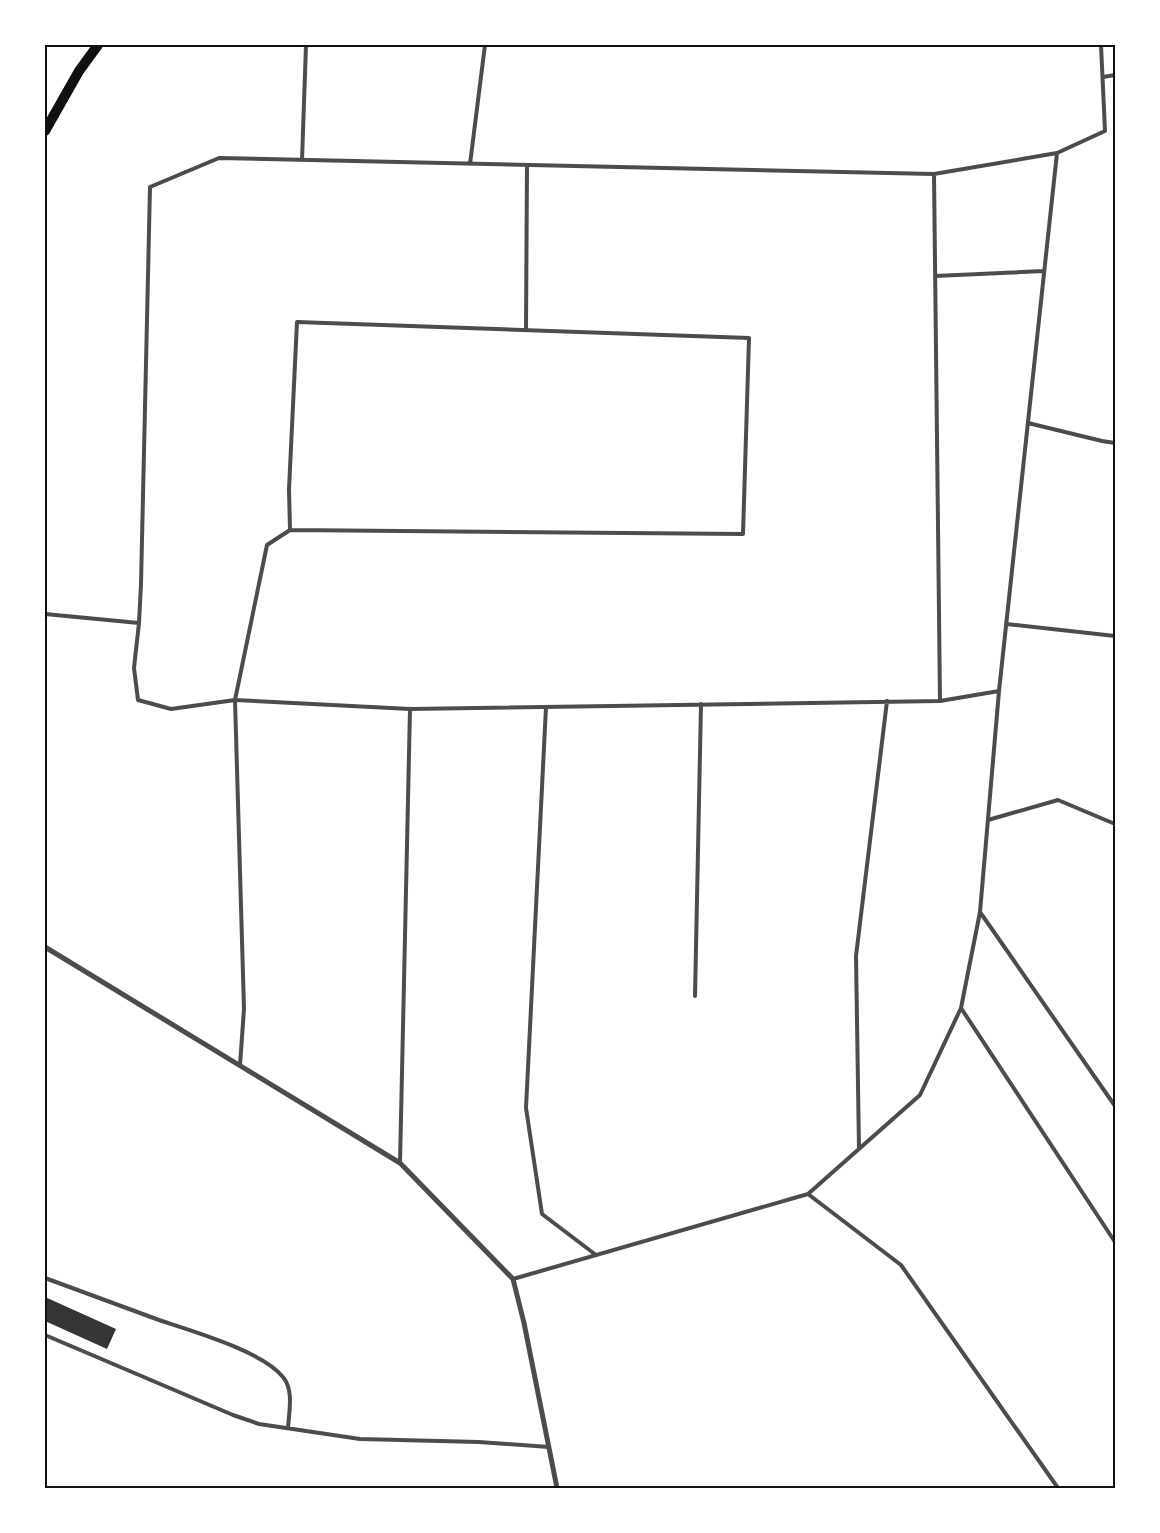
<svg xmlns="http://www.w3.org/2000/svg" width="1160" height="1533" font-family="Cabin,sans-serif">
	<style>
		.building { fill: #353535 }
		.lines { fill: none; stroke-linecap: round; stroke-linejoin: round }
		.service { stroke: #4c4c4c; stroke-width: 4 }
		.minor { stroke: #4c4c4c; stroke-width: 5 }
		.secondary { stroke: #111; stroke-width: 10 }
		.neatline { fill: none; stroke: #111; stroke-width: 2 }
	</style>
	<rect width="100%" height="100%" fill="#fff"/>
	<path class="building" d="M45,1297l71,32 -9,20 -62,-28z"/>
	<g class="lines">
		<path class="service" d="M1103,77l12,-2
			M1057,153l48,-22 -4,-86
			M302,160l4,-115
			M470,164l15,-119
			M934,174l123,-21 -58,538 -59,10
			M935,276l109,-5
			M526,330l1,-165
			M1028,423l74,18 13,2
			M45,614l94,9 -5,45 4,32 33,9 64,-9 175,9 530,-8 -6,-527 -715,-16 -69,29 -9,397 -2,39
			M1006,624l109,12
			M546,707l-20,401 16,106 54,41
			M988,820l70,-20 57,24
			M980,912l135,194
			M695,996l6,-292
			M961,1008l154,234
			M240,1065l4,-56 -9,-309 32,-155 23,-15 453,4 6,-196 -452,-16 -8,167 1,41
			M859,1149l-3,-193 31,-255
			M400,1163l10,-454
			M808,1194l93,71 157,223
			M45,1278c38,14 76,28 114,42 33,11 103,31 124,57 11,13 6,35 5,51
			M513,1279l295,-85 112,-99 41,-87 19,-96 19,-221
			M45,1335l188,80 26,9 101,15 119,3 70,5"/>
		<path class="minor" d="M45,947l355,216 113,116 11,44 33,165"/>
		<path class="secondary" d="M45,131l34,-60 19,-26"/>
	</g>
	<rect width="1160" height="1533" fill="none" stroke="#ffffff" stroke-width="92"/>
	<rect x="46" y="46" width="1068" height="1441" class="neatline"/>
</svg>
